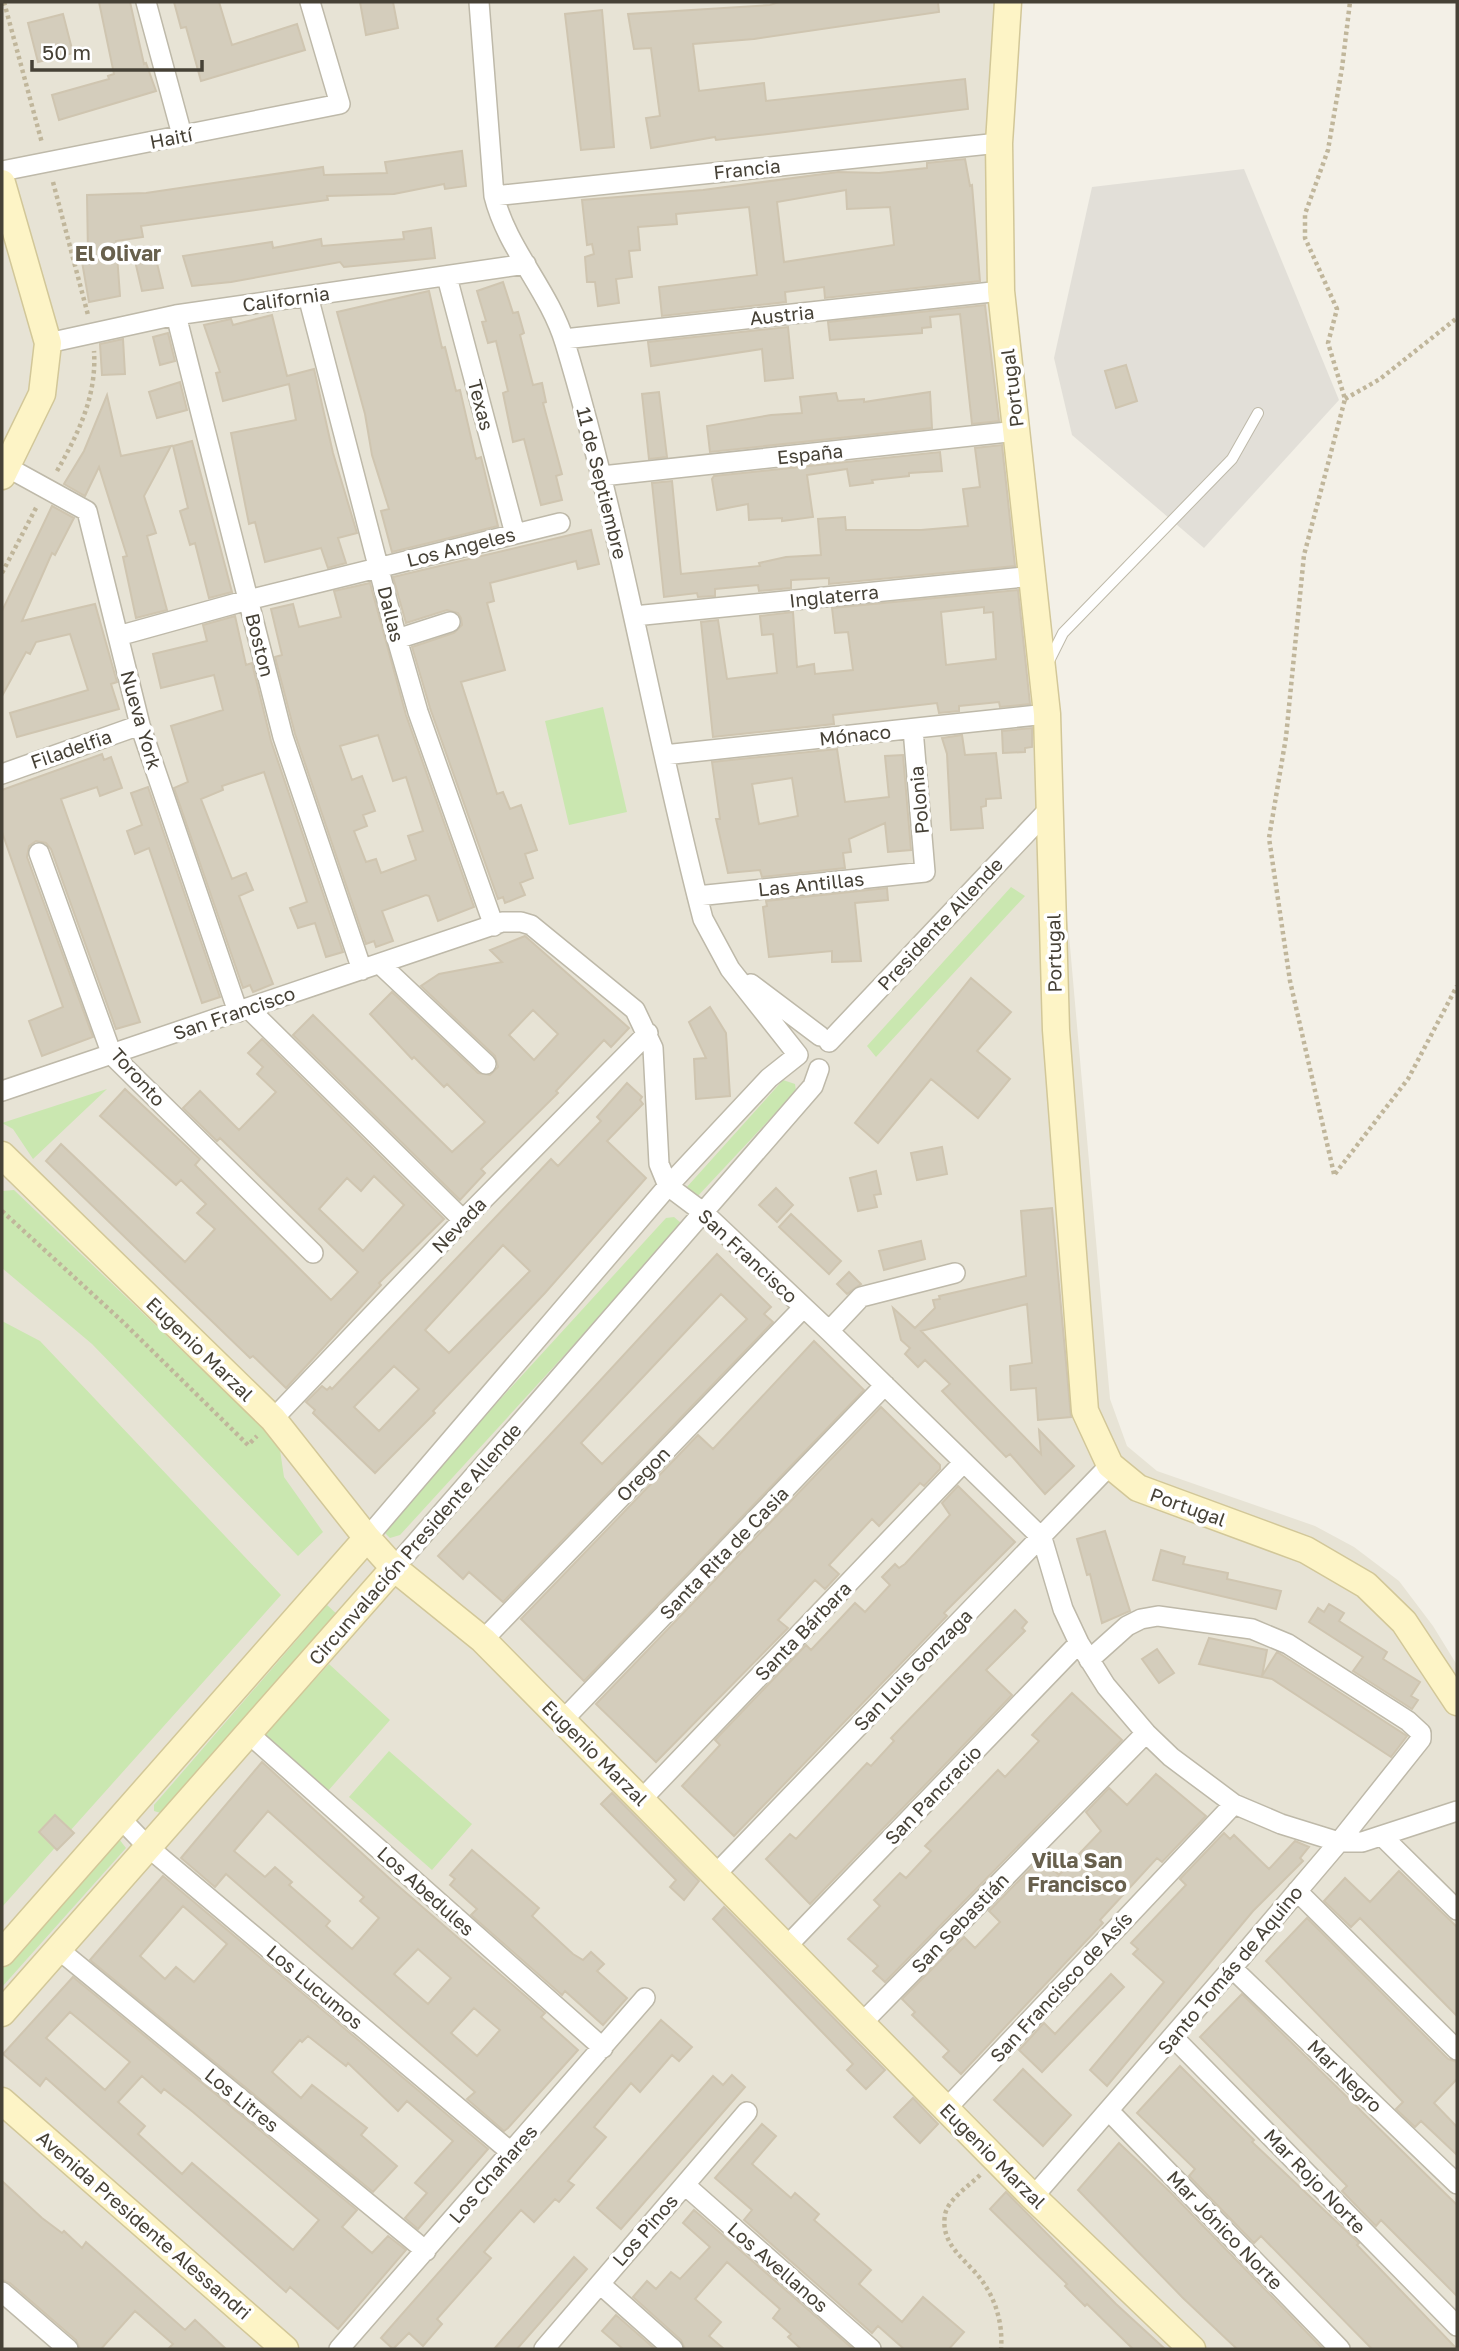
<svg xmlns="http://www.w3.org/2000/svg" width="1459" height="2351" font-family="'Golos Text',sans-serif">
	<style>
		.residential { fill: #e7e3d5 }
		.industrial { fill: #e2dfd8 }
		.green { fill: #cae7b0 }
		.building { fill: #d4cdbc; stroke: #cfc5b0; stroke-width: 2; fill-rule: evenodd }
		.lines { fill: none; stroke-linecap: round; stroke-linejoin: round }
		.lane-casing { stroke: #beb9a9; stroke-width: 12 }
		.street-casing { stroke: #beb9a9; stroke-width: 22 }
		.secondary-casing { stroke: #d2c798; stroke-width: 29 }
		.path { stroke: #c0b69b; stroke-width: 4.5; stroke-dasharray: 3.5 3.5; stroke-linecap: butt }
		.lane { stroke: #fff; stroke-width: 10 }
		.street { stroke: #fff; stroke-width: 19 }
		.secondary { stroke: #fdf4c6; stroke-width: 26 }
		.labels { text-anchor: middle; stroke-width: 7; stroke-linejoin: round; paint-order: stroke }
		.street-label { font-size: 19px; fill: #464136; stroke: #fff }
		.neighbourhood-label { font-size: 21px; font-weight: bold; fill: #68604d; stroke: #fff }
	</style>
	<rect width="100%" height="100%" fill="#f3f0e7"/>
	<path class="residential" d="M2,2h1006l-9,141 53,663 17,129 41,464 17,47 30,25 158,55 39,21 45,34 34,45 24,39v684h-1455z"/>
	<path class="industrial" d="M1244,169l95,231 -135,148 -132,-113 -18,-77 38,-171z"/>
	<path class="green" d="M603,707l24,105 -58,13 -24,-104z
		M1011,887l14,9 -149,161 -9,-11z
		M783,1080l12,4 1,7 -100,107 -10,-10z
		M107,1089l-74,70 -20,-30 -11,-6z
		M14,1190l249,238 17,22 4,27 39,55 -25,24 -206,-212 -90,-76v-77z
		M674,1217l7,6 -4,9 -277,303 -10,3 -5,-5 1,-9 280,-306z
		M2,1321l38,20 241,254 -279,312z
		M327,1605l11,10 -174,199 -10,-3v-6z
		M329,1664l61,56 -62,71 -65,-55z
		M389,1751l83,73 -40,46 -83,-73z
		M119,1839l7,9 -124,139v-22z"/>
	<path class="building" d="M99,2h31l14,62 2,-1 10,28 -97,29 -7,-25 57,-16 -1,-3 6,-2z
		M174,2h45l13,43 65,-21 8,26 -104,31 -15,-54 -5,1z
		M360,2h33l5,26 -32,7z
		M779,2h159l1,10 -185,27 -61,5 6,47 65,-8 2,18 199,-22 3,30 -183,23 -69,8 -1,-3 -64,11 -5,-30 14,-2 -9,-68 -17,1 -6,-35 142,-9z
		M602,10l12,137 -33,3 -16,-136z
		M63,14l10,39 -35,9 -10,-39z
		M462,151l4,35 -21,3 -1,-5 -50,10 -67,2 1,4 -187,26 2,11 -27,4 4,55 -31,6 -8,-46 7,-2 -1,-59 59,-2 177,-26 1,8 63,-2 -2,-11z
		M965,159l5,27 2,-1 8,96 -155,17 -1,-11 -39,5 1,10 -124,14 -3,-29 98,-12 -8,-68 -73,7 1,10 -39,3 2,23 -11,1 3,26 -16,2 3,24 -21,3 -3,-24h-8l-2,-25 9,-3 -2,-10 -5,1 -5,-45 121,-10 135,-18 41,1 48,-5v-5zM846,190l1,19 43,-2 4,38 -110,17 -7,-60z
		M431,228l4,30 -91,9 -4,-5 -109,20 -39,4 -9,-30 89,-14 1,6 48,-9 1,7 82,-7 -1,-7z
		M156,259l7,29 -21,3 -7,-30z
		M503,282l10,31 5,-1 6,21 -4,2 13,50 9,-2 4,19 -3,1 19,71 -6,2 6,24 -21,5 -17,-66 -11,3 -10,-49 5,-2 -12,-50 -8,2 -6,-21 4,-1 -9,-30z
		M429,291l13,57 3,-1 11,44 4,-1 16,69 5,-2 17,69 -106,26 -11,-41 8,-2 -17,-54 -7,-41 -28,-102z
		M985,305l14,116 -27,3 -12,-110 -30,3 1,10 -9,1v5l-92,7 -2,-18z
		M272,315l15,61 27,-7 19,84 24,80 -19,5 8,25 -18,5 -7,-20 -56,14 -10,-40 -6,2 -18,-91 65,-13 -7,-36 -66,17 -7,-28 4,-1 -16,-47 27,-6 2,6z
		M788,327l5,51 -28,3 -3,-32 -111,17 -3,-24z
		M168,333l7,28 -15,4 -7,-28z
		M123,339l2,35 -23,1 -2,-31z
		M1126,365l11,36 -21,7 -11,-37z
		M180,382l7,28 -30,8 -8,-26z
		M659,392l8,65 -18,2 -7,-65z
		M930,392l2,36 -222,24 -3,-26 64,-11 31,-2 -2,-16 36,-4 2,8 26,-2v3z
		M107,395l14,61 50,-10 -27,50 12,37 -9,3 20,74 -31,8 -13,-61 4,-1 -28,-89 -14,29 -21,-12 20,-33z
		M192,441l40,151 -23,6 -14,-55 -5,2 -10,-34 8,-3 -15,-62z
		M1002,445l13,121 -186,18v-6l-38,2v8l-32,3 -1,-6 -43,4v7l-17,1 -1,-4 -33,4 -12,-114 20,-2 9,93 79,-8 -1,-3 27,-6 35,-2 -3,-36 27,-2 1,13h75l47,-4 -5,-37 17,-2 -5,-39z
		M940,452l2,19 -33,2v3l-37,4 1,3 -23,3 -3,-17 -40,6 6,42 -31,4v-3l-33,2 -1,-16 -31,6 -5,-31 2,-3z
		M52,506l22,12 -19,37 -3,-2 -30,68 73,-17 22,78 -6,2 8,25 -102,28 -7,-24 78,-23 -18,-56 -34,8 -6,12 -4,-2 -24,44v-85z
		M591,530l8,34 -21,5 -2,-8 -86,22 4,18 -7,2 18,67 -44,12 36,112 6,-2 7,17 11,-4 16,45 -12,4 8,24 -13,5 5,12 -20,8 -2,-6 -5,2 -68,-191 -18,-61 42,-14 8,-8 -1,-7 -3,-5 -11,-3 -41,13 -13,-46z
		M370,583l36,132 68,192 -36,14 -9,-25 -3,-1 -44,16 11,30 -17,6 -2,-6 -8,3 -71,-210 -20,-77 7,-2 -11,-46 22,-5 6,23 42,-10 -7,-26zM378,735l15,46 13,-4 17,54 -15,5 8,24 -35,13 -5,-14 -10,3 -12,-31 13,-5 -4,-11 12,-4 -13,-35 -10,4 -12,-34z
		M1018,590l12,114 -30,3 -1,-5 -40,4v5l-20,2 -2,-10 -104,12 1,9 -121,13 -12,-115 17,-2 9,59 50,-6 -4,-39 -11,1 -2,-19 33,-4 4,55 17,-3 1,10 38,-4 -5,-38 -13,1 -3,-25zM984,607v6l9,-1 3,47 -50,6 -5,-53z
		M235,616l11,49 6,-2 19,78 72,211 -17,5 -11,-34 -17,5 -8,-20 17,-6 -43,-130 -42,14 1,4 -22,9 31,80 14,-6 7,17 -14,6 34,88 -20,8 -3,-7 -7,3 -69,-200 14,-6 -17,-56 52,-16 -9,-35 -53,13 -8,-34 54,-13 -4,-16z
		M1032,728v19l-7,1v4l-22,1 -1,-22z
		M962,735l3,20 31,-2 5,45 -15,1v7l-5,1 2,21 -32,2 -4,-76 -5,-16z
		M837,749l8,53 44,-5 -4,-41 18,-1 8,95 -23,2 -3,-29 -36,16 2,13 -8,1 2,15 -83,9 -2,-7 -32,3 -12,-54h4l-8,-57zM792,778l6,38 -39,8 -7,-40z
		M102,754l2,6 7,-3 11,31 -22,8 -3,-9 -36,12 79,223 -24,7 -65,-180 -5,-6 -10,-2 -7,5 -2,11 66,180 -51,19 -13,-35 34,-14 -61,-175v-42z
		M148,787l72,210 -18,6 -53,-155 -14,6 -8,-23 15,-6 -11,-32z
		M887,888l1,12 -33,3 6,58 -29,1v-11l-63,6 -6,-50 4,-1 -1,-5z
		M525,936l104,92 -18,19 -7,-7 -48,51 2,2 -77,76 4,4 -25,27 -167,-165 20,-20 139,137 33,-30 -38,-38 -3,3 -30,-30 -2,2 -42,-45 22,-22 86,81 12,2 8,-8 -3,-11 -74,-70 18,-12 63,-12 -12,-12zM533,1010l25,24 -24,26 -25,-25z
		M971,978l40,34 -34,39 33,28 -32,39 -47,-39 -53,64 -23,-20z
		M710,1007l16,26 4,63 -34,3 -2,-40 12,-1 -17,-36z
		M262,1039l182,180 -65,64 2,2 -95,103 -33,-32 -3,2 -204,-197 15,-17 124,118 30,-33 -18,-16 9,-9 -25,-24 -5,5 -76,-69 25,-27 75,70 -5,6 136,135 27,-28 -138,-134 -3,3 -34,-33 17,-17 39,39 37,-38 -19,-18 6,-7 -15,-14zM374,1176l30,29 -41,46 -44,-42 28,-31 14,13z
		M627,1083l15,14 -2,3 3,4 -36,37 39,37 -101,115 -112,118 2,2 -60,60 -62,-60 2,-3 -9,-8 16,-16 5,4 3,-3 2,2 219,-230 7,7 43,-45 -4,-4zM503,1245l27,26 -81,82 -24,-23zM394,1366l25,23 -40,42 -25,-24z
		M942,1147l5,27 -30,6 -6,-27z
		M876,1171l5,23 -7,1 3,12 -19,4 -8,-33z
		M776,1188l17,17 -16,17 -18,-17z
		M1052,1208l19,209 -33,3 -2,-32 -25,2 -1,-24 22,-3 -5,-59 -106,27 120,123 -2,-24 35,36 -29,28 -35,-40 -4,3 -64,-66 8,-7 -25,-24 -7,7 -13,-13 5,-6 -9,-8 -8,-32 22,20 20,-20 -2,-8 7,-1 -1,-3 87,-20 -5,-65z
		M791,1214l50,47 -12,13 -50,-47z
		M921,1241l4,18 -41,11 -5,-19z
		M717,1254l54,53 -7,7 9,8 -270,280 -34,-30 -6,7 -25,-23zM721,1294l26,25 -145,145 -21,-21z
		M849,1272l12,12 -14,10 -10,-10z
		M814,1341l50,49 -280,291 -63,-62 177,-184 15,14z
		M881,1407l59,58v4l-16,17 -4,-3 -41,43 -7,-7 -43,46 10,9 -14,15 -10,-9 -37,40 10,8 -132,134 -60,-58z
		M958,1486l57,56 -71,71 3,3 -213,220 -52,-50 38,-41 -5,-5 91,-95 5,5 44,-47 10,9 25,-27 -8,-8 13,-13 4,4 6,-4 45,-49 -8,-12z
		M1105,1531l25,80 -28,12 -12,-49 -3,1 -10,-36z
		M1161,1550l24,7 -2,7 45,9 -1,6 54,12 -5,18 -123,-29z
		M1329,1604l15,9 -5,8 48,31 -4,7 37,23 -9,14 7,4 -6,9 -59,-38 10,-14 -54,-35 9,-14 6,4z
		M1015,1610l12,12 -5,6 3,3 -39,39 26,25 -202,209 -44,-45 24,-25 6,5 71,-76 4,3 23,-25 -3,-3z
		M1209,1638l58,12 -5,26 15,-24 5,3 125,81 -16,21 -119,-78 -73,-15z
		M1157,1649l17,24 -15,10 -17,-24z
		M1072,1693l50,47 -237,242 -12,-11 5,-5 -30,-27 32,-33 -6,-6 26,-27 6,5 25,-27 -6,-5 73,-76 7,7 34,-36 -7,-6z
		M262,1762l127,116 156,135 -4,4 37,33 -70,78 -4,3 -37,-32 8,-7 -249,-218 -11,13 -34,-29zM268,1811l96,86 -4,4 19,17 -27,31 -26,-23 4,-5 -41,-36 3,-3 -17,-15 -10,10 -31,-26zM418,1949l33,29 -23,26 -34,-30zM474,2008l26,22 -23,26 -26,-23z
		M1156,1774l50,42 -44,46 -5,-4 -57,62 3,3 -142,151 -18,-17 6,-6 -37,-36 3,-3 -13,-13 62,-62 11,11 25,-26 -11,-11 52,-53 18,17 42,-44 -15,-19 23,-24 18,17z
		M612,1793l87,88 -15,19 -14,-13 6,-7 -75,-76z
		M55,1815l19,18 -17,17 -18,-18z
		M1224,1833l6,6 4,-4 35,34 26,-28 14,6 -9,11 3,3 -50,50 -146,175 -17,-16 74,-88 -31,-28 5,-5 -7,-6 55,-58 -6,-6z
		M472,1850l67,58 -7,8 41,38 10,6 8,-8 13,12 -7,7 30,27 -24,27 -38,-34 -3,4 -91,-80 6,-6 -27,-24 5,-6 -5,-4z
		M1399,1871l58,56v89l-97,-98 -9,9 -27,-26 21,-23 25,24z
		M163,1876l325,273 -70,80 -13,-11 22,-25 -12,-10 38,-42 -46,-40 -9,10 -50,-48 -2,3 -38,-30 -6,6 -2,-2 -28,32 29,26 11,-13 55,43 -6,7 36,31 -24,26 -283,-232zM183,1906l44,38 -33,38 -18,-15 -11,12 -25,-23z
		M724,1907l161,163 -19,19 -19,-19 6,-6 -140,-145z
		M1307,1918l141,141 9,3v17l-23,24 23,24v28l-36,-34 -6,6 -19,-18 7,-7 -137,-141z
		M1111,1974l13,13 -82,85 -23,-22 25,-27 11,11z
		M73,1977l284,233 -15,17 30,26 16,-17 18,14 -68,79 -48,-42 -4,5 -240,-214 -6,8 -37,-32zM70,2012l60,50 -25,28 -59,-52zM142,2076l19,17 3,-4 29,23 126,108 -26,30 -101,-87 -10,11 -44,-40 7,-8 -27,-24z
		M1242,1994l215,211v91l-76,-76 -5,6 -34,-35 5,-5 -147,-149z
		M661,2020l31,27 -13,14 -7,-6 -32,37 -9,-9 -37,44 12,10 -38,44 6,4 -15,17 -4,-3 -21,23 -13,-12 -37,42 7,6 -54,61 5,5 -19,22 -14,-13 -16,16 -12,-11z
		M1180,2066l74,74 -2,2 107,101 -2,2 100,104h-85l-111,-113 -7,7 -65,-67 6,-7 -58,-56z
		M1023,2069l48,46 -28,31 -49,-46z
		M732,2075l13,12 -124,142 -24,-21 116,-132 10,9z
		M913,2098l25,26 -18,19 -26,-26z
		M762,2124l14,12 -24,28 39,34 4,-5 24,21 -5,6 57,50 -12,14 43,38 21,-25 41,35 -15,17h-45l-26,-23 -6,7 -128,-113 8,-10 -37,-32z
		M1119,2143l52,50 152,156h-86l-54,-51 -105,-108z
		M2,2181l40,37 20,15 2,-2 18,17 4,-6 99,88 10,-10 31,29h-58l5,-5 -38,-33 -34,38h-21l-4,-9 -66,-57 -8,-3z
		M1006,2192l110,112 49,45h-32l-46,-45 -2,2 -20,-20 2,-2 -77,-75z
		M694,2210l159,139h-52l-13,-12 3,-3 -18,-16 7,-9 -53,-47 -32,37 26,23 -12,14 15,13h-39l-4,-9 -48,-43 14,-16 9,8 15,-17 9,7 30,-32 -27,-24z
		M574,2257l13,12 -70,80h-23z
		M616,2315l39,34h-32l-21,-18z"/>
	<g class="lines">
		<g class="lane-casing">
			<path id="lane" d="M1048,663l15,-30 169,-174 26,-46"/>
		</g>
		<g class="street-casing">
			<path id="street" d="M146,2l36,133
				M2,171l338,-67 -30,-102
				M494,196l505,-53
				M447,277l68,257
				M308,296l89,343 21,73 76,214
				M176,315l107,422 79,233
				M564,339l437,-48
				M48,343l128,-28 350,-51
				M7,467l80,44 53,214 98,287
				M602,476l415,-45
				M634,616l400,-40
				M118,636l130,-36 312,-77
				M397,639l53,-17
				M664,755l383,-41
				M2,774l138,-49
				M39,853l73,202 201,198
				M697,896l228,-24 -12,-143
				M380,964l106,100
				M751,984l69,52
				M248,1008l215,212
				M829,1042l223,-236
				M2,1091l500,-169h19l10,3 104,85 18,38 6,116 9,22 36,27 125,118 213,207 21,71 16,34 27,43 40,47 25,24 63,47 47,20 58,18h23l95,-31
				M829,1331l32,-34 94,-24
				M273,1419l190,-199 185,-187
				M367,1538l301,-352 101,-108 29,-23 -68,-86 -27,-50c-50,-191 -81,-387 -138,-576 -16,-53 -58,-94 -71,-147l-15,-194
				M394,1568l419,-482 6,-17
				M483,1640l320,-332
				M563,1720l322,-335
				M248,1733l355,315
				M641,1800l323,-338
				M120,1818l28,29 364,306
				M1382,1836l75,74
				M715,1875l395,-410
				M1297,1891l160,159
				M786,1947l293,-304
				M58,1949l368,302
				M1232,1968l225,216
				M862,2023l284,-290
				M1173,2037l284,289
				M946,2109l288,-305
				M1109,2111l231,238
				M685,2185l186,164
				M1033,2197l199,-229 107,-126 82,-103v-6l-13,-12 -120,-77 -36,-15 -94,-13 -17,3 -14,7 -38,34
				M600,2284l73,65
				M2,2292l66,57
				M339,2349l306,-351
				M544,2349l203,-237"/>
		</g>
		<g class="secondary-casing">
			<path id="secondary" d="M1008,2l-9,141 2,148 46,423 9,316 29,381 25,54 28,23 168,62 60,35 38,37 53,80
				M2,183l46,160 -6,51 -40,82
				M2,1155l271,264 94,119 27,30 89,72 550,557 159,152
				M2,1953l365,-415
				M2,2013l392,-445
				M2,2101l283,248"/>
		</g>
		<path class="path" d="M4,2l38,141
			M53,182l35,133
			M1345,399l35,-20 77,-61
			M57,471c21,-37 40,-75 37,-120
			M2,573l35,-67
			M1334,1174l-44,-193 -21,-143 17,-101 18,-182 41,-156 -17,-56 9,-34 -32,-71v-24l23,-64 14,-82 8,-66
			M1335,1174l73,-95 49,-93
			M2,1211l121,111 125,123 9,-9
			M980,2175c-10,10 -33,25 -35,40 -5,29 20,44 35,63 16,21 23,46 21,71"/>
		<use href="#lane" class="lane"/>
		<use href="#street" class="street"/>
		<use href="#secondary" class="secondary"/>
	</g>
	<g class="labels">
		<g class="street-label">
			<text transform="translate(171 138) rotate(-11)" y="7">Haití</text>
			<text transform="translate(747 169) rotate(-6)" y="7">Francia</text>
			<text transform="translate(286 299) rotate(-8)" y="7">California</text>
			<text transform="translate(782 315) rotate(-6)" y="7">Austria</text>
			<text transform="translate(1012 388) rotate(-97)" y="7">Portugal</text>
			<text transform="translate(481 405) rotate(75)" y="7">Texas</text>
			<text transform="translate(810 454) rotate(-6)" y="7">España</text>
			<text transform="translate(602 483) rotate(76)" y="7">11 de Septiembre</text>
			<text transform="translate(461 547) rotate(-14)" y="7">Los Angeles</text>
			<text transform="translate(834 596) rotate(-6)" y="7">Inglaterra</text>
			<text transform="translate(391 614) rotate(76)" y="7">Dallas</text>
			<text transform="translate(260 645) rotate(76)" y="7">Boston</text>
			<text transform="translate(141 720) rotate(74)" y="7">Nueva York</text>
			<text transform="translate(855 735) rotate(-6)" y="7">Mónaco</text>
			<text transform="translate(71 749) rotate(-19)" y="7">Filadelfia</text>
			<text transform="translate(919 800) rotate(-95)" y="7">Polonia</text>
			<text transform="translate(811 884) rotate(-6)" y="7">Las Antillas</text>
			<text transform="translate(940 924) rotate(-47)" y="7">Presidente Allende</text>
			<text transform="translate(1054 953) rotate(-91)" y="7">Portugal</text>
			<text transform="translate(234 1013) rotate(-19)" y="7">San Francisco</text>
			<text transform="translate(138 1077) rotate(48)" y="7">Toronto</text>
			<text transform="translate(459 1225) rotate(-46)" y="7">Nevada</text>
			<text transform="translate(748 1256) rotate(43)" y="7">San Francisco</text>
			<text transform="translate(200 1349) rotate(44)" y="7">Eugenio Marzal</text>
			<text transform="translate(643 1474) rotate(-46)" y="7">Oregon</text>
			<text transform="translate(1188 1507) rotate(20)" y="7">Portugal</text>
			<text transform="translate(415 1544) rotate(-49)" y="7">Circunvalación Presidente Allende</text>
			<text transform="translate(724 1553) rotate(-46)" y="7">Santa Rita de Casia</text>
			<text transform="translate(803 1631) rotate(-46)" y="7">Santa Bárbara</text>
			<text transform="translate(913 1670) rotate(-46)" y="7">San Luis Gonzaga</text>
			<text transform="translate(595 1753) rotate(45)" y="7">Eugenio Marzal</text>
			<text transform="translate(933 1795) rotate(-46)" y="7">San Pancracio</text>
			<text transform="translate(426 1891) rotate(42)" y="7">Los Abedules</text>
			<text transform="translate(960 1923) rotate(-46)" y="7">San Sebastián</text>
			<text transform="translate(1230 1970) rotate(-50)" y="7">Santo Tomás de Aquino</text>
			<text transform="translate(315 1987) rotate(40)" y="7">Los Lucumos</text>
			<text transform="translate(1061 1987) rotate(-47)" y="7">San Francisco de Asís</text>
			<text transform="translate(1345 2076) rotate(44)" y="7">Mar Negro</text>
			<text transform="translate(242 2100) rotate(39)" y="7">Los Litres</text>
			<text transform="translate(993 2156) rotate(45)" y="7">Eugenio Marzal</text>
			<text transform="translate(493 2174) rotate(-49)" y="7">Los Chañares</text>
			<text transform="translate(1315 2181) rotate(46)" y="7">Mar Rojo Norte</text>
			<text transform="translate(144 2225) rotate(41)" y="7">Avenida Presidente Alessandri</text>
			<text transform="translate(645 2230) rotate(-49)" y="7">Los Pinos</text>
			<text transform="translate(1225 2230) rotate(46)" y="7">Mar Jónico Norte</text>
			<text transform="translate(778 2267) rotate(41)" y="7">Los Avellanos</text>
		</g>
		<g class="neighbourhood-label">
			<text x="118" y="261">El Olivar</text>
			<text x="1077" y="1868">Villa San<tspan x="1077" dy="24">Francisco</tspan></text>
		</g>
	</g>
	<rect width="1459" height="2351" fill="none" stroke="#464136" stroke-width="7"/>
	<path d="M32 60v10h170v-10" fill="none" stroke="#464136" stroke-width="3.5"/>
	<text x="42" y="60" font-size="21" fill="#464136" stroke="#ffffff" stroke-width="5" paint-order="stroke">50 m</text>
</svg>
